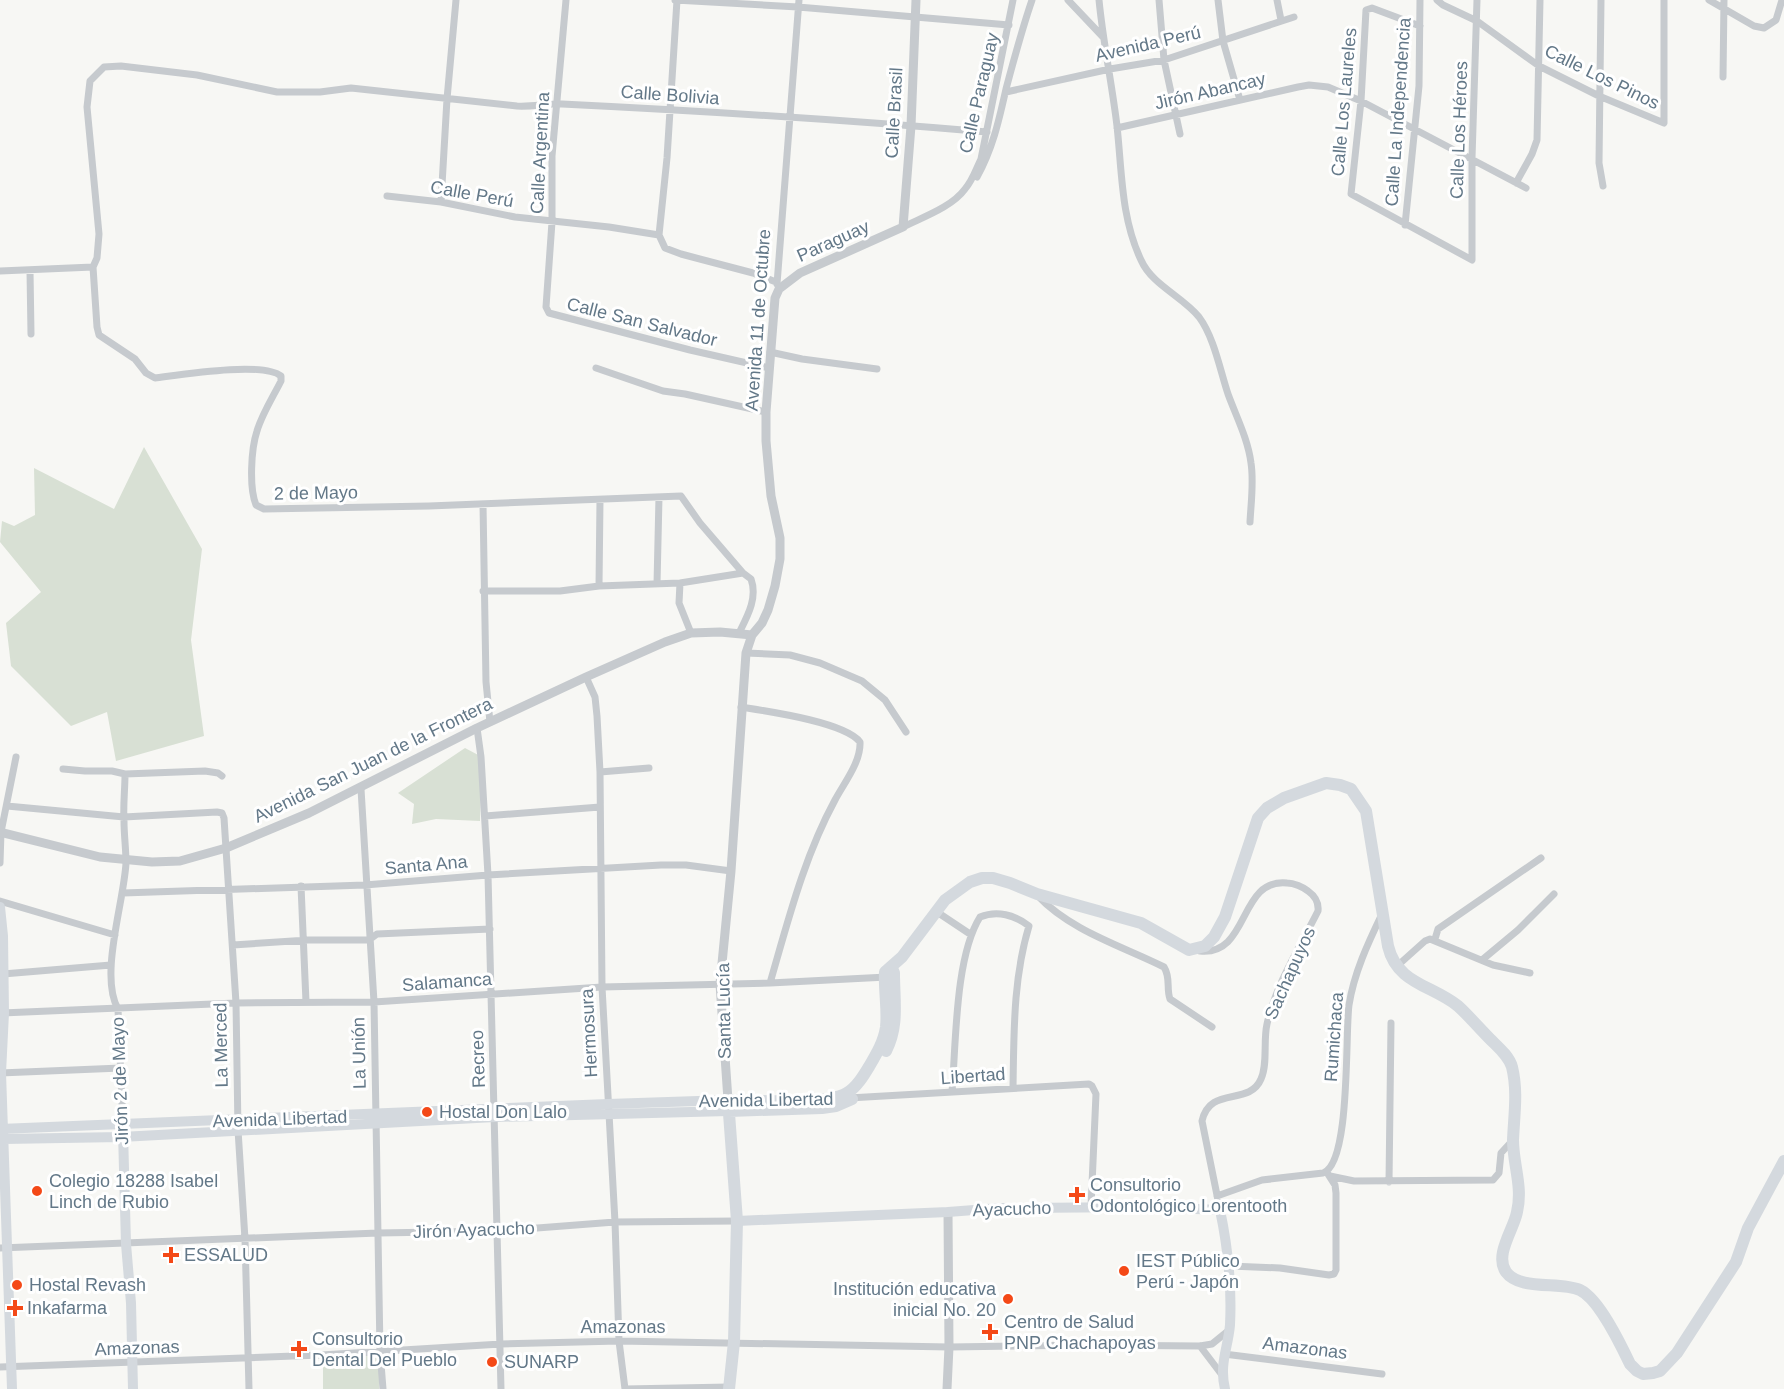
<svg xmlns="http://www.w3.org/2000/svg" width="1784" height="1389" font-family="Arial,sans-serif">
	<style>
		.green { fill: #d8e0d4 }
		.lines { fill: none; stroke-linecap: round; stroke-linejoin: round }
		.minor { stroke: #c6cace; stroke-width: 7 }
		.tertiary { stroke: #c6cace; stroke-width: 9 }
		.secondary { stroke: #d4d9de; stroke-width: 10 }
		.trunk { stroke: #d4d9de; stroke-width: 12 }
		.poi-dot { fill: #f44917; stroke: #fff; stroke-width: 2 }
		.labels { text-anchor: middle; stroke-width: 6; stroke-linejoin: round; paint-order: stroke }
		.street-label { font-size: 18px; fill: #637888; stroke: #fff }
		.poi-label { font-size: 18px; fill: #637888; stroke: #fff; text-anchor: start }
	</style>
	<rect width="100%" height="100%" fill="#f7f7f4"/>
	<path class="green" d="M144,447l58,102 -11,91 13,96 -88,25 -9,-49 -36,14 -60,-60 -5,-43 35,-31 -41,-50 2,-21 12,5 21,-11 -1,-47 80,41z
		M465,748l17,9 -2,64 -44,-2 -24,5 2,-20 -16,-11z
		M379,1355v34h-56v-33z"/>
	<g class="lines">
		<path class="minor" d="M566,0l-14,156v66l-6,85 3,6 141,37 79,18
			M675,0l123,7 211,18
			M677,0l-10,158 -8,77 6,13 16,6 72,19 23,9
			M1068,0l35,37
			M1099,0c4,42 13,84 18,126 5,46 4,92 24,134 11,25 41,36 58,57 15,20 21,53 29,77 8,22 20,45 23,69 3,19 0,39 -1,59
			M1159,0l5,60 16,74
			M1218,0l5,41 17,59
			M1277,0l4,20
			M1437,0l6,5 34,16 62,45 60,30 65,27v-123
			M1601,0l-2,163 4,23
			M1709,0l45,26 10,2 12,-8 6,-20
			M1420,26l-48,-18 -6,2 -5,91 -10,93 121,66v-102l5,-158
			M1723,77l1,-77
			M1006,92l104,-23 54,-9 130,-43
			M1117,128l181,-41 11,-2 19,2 33,14 165,87
			M977,177c16,-29 22,-57 29,-88 8,-30 16,-60 26,-89
			M1516,183l16,-29 5,-14 3,-140
			M387,196l54,6 74,15 94,10 50,8
			M441,202l6,-103 9,-99
			M1405,225l14,-139 1,-86
			M903,227c20,-10 49,-20 62,-38 8,-9 11,-20 16,-30l32,-159
			M0,271l93,-4
			M30,271l1,63
			M777,284l22,-284
			M770,352l32,7 75,10
			M596,368l67,23 22,3 81,18
			M600,500l-1,86 81,-3 63,-10 8,6c7,19 -4,38 -12,54
			M483,504l3,178 4,40
			M743,573l-43,-50 -19,-27 -252,10 -165,3 -8,-4c-7,-17 -5,-56 1,-74 5,-17 16,-34 24,-50v-5c-18,-15 -102,-1 -126,2l-9,-5 -11,-14 -36,-24 -2,-8 -4,-60 4,-9 2,-24 -12,-127 3,-26 14,-14 17,-1 76,9 80,17h43l31,-4 166,18c16,1 31,-3 45,-2 142,7 283,16 425,28
			M680,583l-1,20 12,30
			M657,584l2,-87
			M483,591h77l39,-5
			M746,653l44,2 30,8 42,18 23,19 21,32
			M586,677l9,20 2,19 3,56 2,215 13,235 4,119 6,48
			M741,707c25,4 104,15 119,35 1,20 -16,41 -25,58 -31,57 -47,121 -65,183
			M477,728l4,29 7,118 13,514
			M63,769l22,2h27l13,3 80,-3 13,2 4,3
			M600,772l49,-4
			M361,789l13,213 6,349 3,38
			M7,806l117,11 93,-5 5,1 2,5 12,185 2,127 7,109 4,150
			M485,816l115,-9
			M0,863l1,-31 15,-75
			M301,886l5,116
			M123,893l242,-8 123,-10 173,-10h25l45,6
			M1038,896c33,35 84,50 126,71 7,11 2,21 6,32l42,28
			M0,901l115,34
			M937,912l33,22
			M1435,939l3,-10 103,-71
			M233,945l75,-5h61l8,-6 113,-5
			M1200,951c50,5 38,-73 87,-68 7,0 16,4 21,8 7,5 11,11 10,20 -18,36 -42,73 -51,113 -4,17 1,40 -6,55 -12,28 -51,6 -59,42l18,89
			M1482,960l36,-30 36,-36
			M1396,967l29,-26 5,-2 63,26 37,8
			M3,974l108,-9
			M2,1013l234,-10 138,-1 228,-15 168,-4 117,-6
			M0,1073l121,-5
			M952,1092c4,-48 3,-135 28,-175 17,-7 35,-2 49,9 -16,53 -15,107 -16,162
			M849,1098l240,-14 3,2 4,8 -5,113
			M123,1125l-5,-116c-19,-33 6,-107 8,-146 0,-14 -2,-28 -2,-42 -1,-16 1,-31 1,-47
			M1330,1176l24,5 139,-1 6,-7 2,-20 12,-13
			M1389,1182l2,-159
			M1217,1196l45,-16 61,-7c28,-9 22,-140 26,-168 5,-32 19,-62 33,-91
			M0,1248l378,-15 120,-2 117,-9 122,-1
			M1230,1266l50,2 49,7 5,-1 2,-4v-77l-1,-8 -7,-11
			M1200,1346l22,29
			M1224,1354l158,20
			M0,1367l321,-12 180,-11 118,-3 330,6 136,-2 115,1 12,-2 16,-13
			M625,1389l104,-2"/>
		<path class="tertiary" d="M752,635l10,-12 6,-13 7,-24 5,-27v-21l-9,-42 -5,-55v-29l9,-114 4,-9 21,-16 103,-46 8,-101 5,-126
			M0,832l100,25 52,5 28,-1 46,-13 83,-35 168,-85 109,-51 79,-35 26,-9 29,-1 32,3
			M728,1100l-8,-116 11,-113 15,-218 6,-18
			M947,1389l2,-42 -1,-135"/>
		<path class="secondary" d="M0,907l3,29 1,77 -3,60 11,316
			M0,1129l608,-25 120,-4
			M123,1132l3,112 5,59 2,86
			M0,1137l4,2 117,-2 374,-20 234,-6
			M737,1221l211,-9 52,-4 148,-1 72,3c8,38 12,75 10,115 -2,23 -11,39 -5,64"/>
		<path class="trunk" d="M886,1051c13,-26 8,-49 8,-78l-2,-5
			M729,1111l93,-3 14,-2 16,-7
			M729,1389l5,-47 3,-121 -9,-121c28,0 97,6 119,-7 10,-6 17,-18 23,-28 7,-12 14,-24 16,-38 2,-17 -2,-36 -1,-55l17,-15 43,-57 25,-18 12,-4h11l17,5 27,11 104,29 48,27 16,-4 9,-9 11,-20 33,-99 9,-10 17,-10 42,-15 14,2 11,4 15,22 22,135c9,38 44,39 70,60 11,10 21,22 32,33 8,8 19,17 22,28 6,24 2,49 1,73 0,24 10,47 4,72 -3,17 -23,43 -11,60 14,19 54,9 74,18 19,9 41,55 50,74l7,7 6,3 10,-1 7,-2 17,-18 59,-91 12,-34 36,-67"/>
	</g>
	<g class="poi-dot">
		<circle cx="427" cy="1112" r="6"/>
		<circle cx="37" cy="1191" r="6"/>
		<path d="M1074 1186h6v6h6v6h-6v6h-6v-6h-6v-6h6z"/>
		<path d="M168 1246h6v6h6v6h-6v6h-6v-6h-6v-6h6z"/>
		<circle cx="1124" cy="1271" r="6"/>
		<circle cx="17" cy="1285" r="6"/>
		<circle cx="1008" cy="1299" r="6"/>
		<path d="M12 1299h6v6h6v6h-6v6h-6v-6h-6v-6h6z"/>
		<path d="M987 1323h6v6h6v6h-6v6h-6v-6h-6v-6h6z"/>
		<path d="M296 1340h6v6h6v6h-6v6h-6v-6h-6v-6h6z"/>
		<circle cx="492" cy="1362" r="6"/>
	</g>
	<g class="labels">
		<g class="street-label">
			<text transform="translate(1148 44) rotate(-13)" y="6">Avenida Perú</text>
			<text transform="translate(1602 77) rotate(26)" y="6">Calle Los Pinos</text>
			<text transform="translate(1210 91) rotate(-13)" y="6">Jirón Abancay</text>
			<text transform="translate(979 93) rotate(-77)" y="6">Calle Paraguay</text>
			<text transform="translate(670 95) rotate(4)" y="6">Calle Bolivia</text>
			<text transform="translate(1344 102) rotate(-85)" y="6">Calle Los Laureles</text>
			<text transform="translate(1398 112) rotate(-86)" y="6">Calle La Independencia</text>
			<text transform="translate(894 113) rotate(-87)" y="6">Calle Brasil</text>
			<text transform="translate(1459 130) rotate(-88)" y="6">Calle Los Héroes</text>
			<text transform="translate(540 153) rotate(-87)" y="6">Calle Argentina</text>
			<text transform="translate(472 194) rotate(10)" y="6">Calle Perú</text>
			<text transform="translate(833 241) rotate(-24)" y="6">Paraguay</text>
			<text transform="translate(758 320) rotate(-86)" y="6">Avenida 11 de Octubre</text>
			<text transform="translate(642 322) rotate(14)" y="6">Calle San Salvador</text>
			<text transform="translate(316 493) rotate(-1)" y="6">2 de Mayo</text>
			<text transform="translate(373 760) rotate(-26)" y="6">Avenida San Juan de la Frontera</text>
			<text transform="translate(426 865) rotate(-5)" y="6">Santa Ana</text>
			<text transform="translate(1290 973) rotate(-66)" y="6">Sachapuyos</text>
			<text transform="translate(447 982) rotate(-4)" y="6">Salamanca</text>
			<text transform="translate(724 1011) rotate(-91)" y="6">Santa Lucía</text>
			<text transform="translate(589 1033) rotate(-93)" y="6">Hermosura</text>
			<text transform="translate(1334 1037) rotate(-86)" y="6">Rumichaca</text>
			<text transform="translate(221 1045) rotate(-91)" y="6">La Merced</text>
			<text transform="translate(359 1053) rotate(-91)" y="6">La Unión</text>
			<text transform="translate(478 1059) rotate(-92)" y="6">Recreo</text>
			<text transform="translate(973 1076) rotate(-4)" y="6">Libertad</text>
			<text transform="translate(120 1081) rotate(-92)" y="6">Jirón 2 de Mayo</text>
			<text transform="translate(766 1100) rotate(-1)" y="6">Avenida Libertad</text>
			<text transform="translate(280 1119) rotate(-2)" y="6">Avenida Libertad</text>
			<text transform="translate(1012 1209) rotate(-2)" y="6">Ayacucho</text>
			<text transform="translate(474 1230) rotate(-2)" y="6">Jirón Ayacucho</text>
			<text x="623" y="1333">Amazonas</text>
			<text transform="translate(137 1348) rotate(-2)" y="6">Amazonas</text>
			<text transform="translate(1305 1348) rotate(7)" y="6">Amazonas</text>
		</g>
		<g class="poi-label">
			<text x="439" y="1118">Hostal Don Lalo</text>
			<text x="49" y="1187">Colegio 18288 Isabel<tspan x="49" dy="21">Linch de Rubio</tspan></text>
			<text x="1090" y="1191">Consultorio<tspan x="1090" dy="21">Odontológico Lorentooth</tspan></text>
			<text x="184" y="1261">ESSALUD</text>
			<text x="1136" y="1267">IEST Público<tspan x="1136" dy="21">Perú - Japón</tspan></text>
			<text x="29" y="1291">Hostal Revash</text>
			<text x="996" y="1295" text-anchor="end">Institución educativa<tspan x="996" dy="21">inicial No. 20</tspan></text>
			<text x="27" y="1314">Inkafarma</text>
			<text x="1004" y="1328">Centro de Salud<tspan x="1004" dy="21">PNP Chachapoyas</tspan></text>
			<text x="312" y="1345">Consultorio<tspan x="312" dy="21">Dental Del Pueblo</tspan></text>
			<text x="504" y="1368">SUNARP</text>
		</g>
	</g>
</svg>
